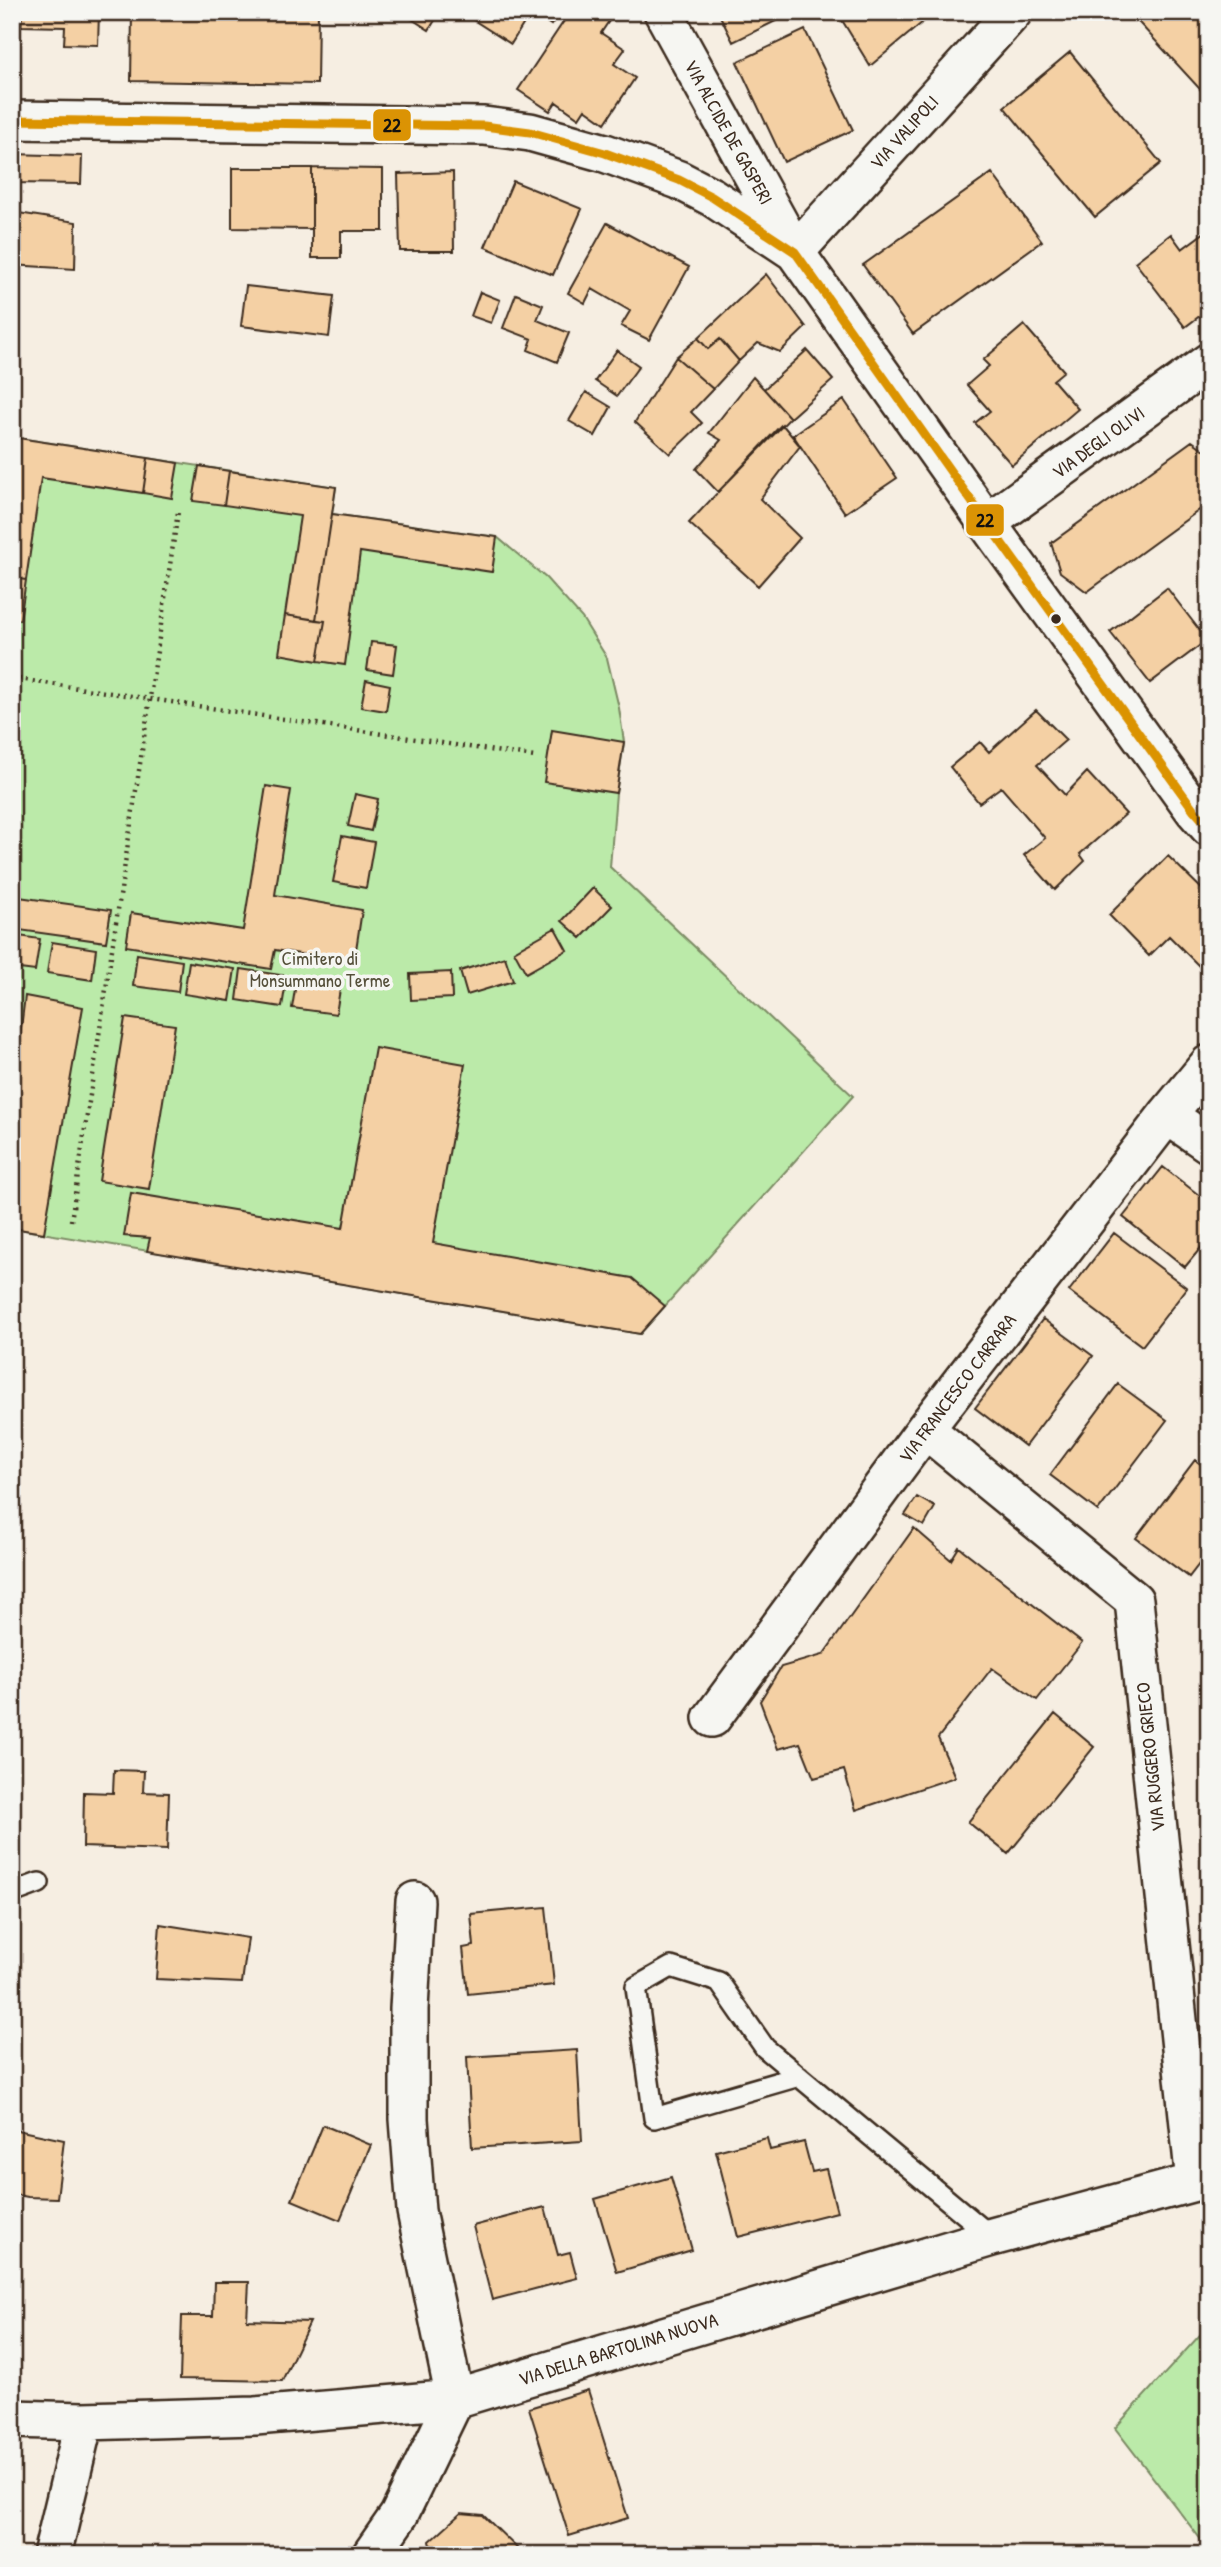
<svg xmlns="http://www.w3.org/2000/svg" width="1221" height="2567" font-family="'Patrick Hand',sans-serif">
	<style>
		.green { fill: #bbeaa9; stroke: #7b8a64; stroke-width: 2 }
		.building { fill: #f4d0a4; stroke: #3b2a1e; stroke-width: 2 }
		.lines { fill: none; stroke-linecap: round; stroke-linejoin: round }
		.service-casing { stroke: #3b2a1e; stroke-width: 24 }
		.minor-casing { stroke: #3b2a1e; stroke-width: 42 }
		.path { stroke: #3b2a1e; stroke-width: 4.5; stroke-dasharray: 2 5; stroke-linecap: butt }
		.service { stroke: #f6f6f2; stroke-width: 19 }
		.minor { stroke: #f6f6f2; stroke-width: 37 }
		.bus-1-casing { stroke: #f6f6f2; stroke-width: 14 }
		.bus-1 { stroke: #db9304; stroke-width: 9 }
		.bus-dot { fill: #3b2a1e; stroke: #f6f6f2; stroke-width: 2.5 }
		.labels { text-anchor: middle; stroke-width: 7; stroke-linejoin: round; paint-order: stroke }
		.street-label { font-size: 19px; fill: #3b2a1e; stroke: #f6f6f2 }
		.park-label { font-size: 19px; fill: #55503a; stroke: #f6f6f2 }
		.line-badge { stroke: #f6f6f2; stroke-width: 2.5 }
		.pale-badge-label { font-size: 19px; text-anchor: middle; font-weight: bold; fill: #111 }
	</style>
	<rect width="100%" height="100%" fill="#f6eee2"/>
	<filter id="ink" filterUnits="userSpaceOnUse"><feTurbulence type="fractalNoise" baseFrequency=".0143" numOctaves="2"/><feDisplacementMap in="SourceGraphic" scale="14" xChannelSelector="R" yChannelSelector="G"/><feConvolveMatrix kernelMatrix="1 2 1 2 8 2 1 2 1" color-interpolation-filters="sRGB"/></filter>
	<g filter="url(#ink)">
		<path class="green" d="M12,437l324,50 -4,27 165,23 49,41 36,40 25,40 12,50 5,34 -8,51 -6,74 243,229 -213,238 -628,-106z
			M1209,2325v230h-13l9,-10 -90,-117z"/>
		<path class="building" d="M22,12h77l-1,33 -34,-1 1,-17 -44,-1z
			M132,12h186l-1,72 -186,-3z
			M401,12h39l-11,18z
			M461,12h70l-20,32z
			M532,12h28l-9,13z
			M570,12h33l8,6 -10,15 24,16 -11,15 21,14 -30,45 -20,-14 -6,9 -23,-16 -6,9 -32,-21z
			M718,12h76l-61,30z
			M837,12h98l-65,54z
			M1129,12h80v87z
			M805,30l48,100 -69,32 -47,-100z
			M1070,52l91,111 -66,54 -91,-110z
			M12,154l70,2 -1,28 -69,-1z
			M232,168h80v61l-80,-1z
			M312,168l71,1v62h-42v27h-29z
			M453,172l1,79h-54l-2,-77z
			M992,173l50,68 -129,93 -50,-69z
			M513,181l69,28 -29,66 -68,-28z
			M12,212l64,10 -1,47 -63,-4z
			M607,223l82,44 -40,73 -28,-14 9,-15 -38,-22 -7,14 -17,-10z
			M1209,229v80l-24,18 -50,-65 36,-28 11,15z
			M766,274l40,53 -26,25 -22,-9 -19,18 -19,-22 -12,10 -10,-11z
			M246,286l88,10 -5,41 -88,-11z
			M480,292l20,8 -9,23 -20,-7z
			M516,294l27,11 -6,15 32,13 -12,29 -29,-12 4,-11 -29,-11z
			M1024,325l40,46 -11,9 25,29 -66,56 -37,-42 15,-12 -23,-26 22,-19 -6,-6z
			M698,338l10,11 12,-10 19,22 -26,28 -37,-32z
			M617,350l22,16 -22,30 -22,-15z
			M807,350l26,30 -43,38 -26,-29z
			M676,357l37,32 -22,23 11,11 -32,31 -35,-32z
			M753,377l37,41 -72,74 -22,-23 25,-29 -12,-7z
			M586,392l25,15 -16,29 -26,-15z
			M844,400l53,78 -52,35 -52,-78z
			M782,424l18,22 -40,53 40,39 -42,48 -69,-63z
			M12,437l136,21 -5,35 -102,-15 -15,102 -14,-2z
			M1192,441l17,12v50l-122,89 -27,-20 -9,-29z
			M148,458l30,5 -6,35 -29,-5z
			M199,466l30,5 -5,34 -31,-4z
			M229,471l107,16 -20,133 -31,-5 15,-99 -76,-11z
			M332,514l165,23 -5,35 -132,-20 -15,113 -27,-4 7,-40 -9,-1z
			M12,578l14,2 -6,40 -8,-2z
			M1167,588l40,52 -57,43 -40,-51z
			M285,615l40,6 -7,40 -39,-7z
			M371,642l26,3 -4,29 -26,-4z
			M366,680l24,5 -4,26 -25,-4z
			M1036,710l30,30 -29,25 28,30 22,-23 39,42 -46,40 5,7 -30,29 -31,-35 21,-17 -44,-51 -22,16 -29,-36 30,-25 9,10z
			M552,730l72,12 -8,51 -72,-11z
			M266,786l25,4 -16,105 87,15 -8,53 -79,-13 -4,19 -145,-23 5,-33 112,17z
			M355,794l23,5 -7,32 -23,-5z
			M342,836l32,6 -8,46 -33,-6z
			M1168,856l41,40v80l-40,-40 -20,20 -40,-41z
			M593,888l19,18 -31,32 -19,-17z
			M12,896l99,14 -5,32 -94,-13z
			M555,928l12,22 -41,23 -12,-22z
			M12,935l28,4 -5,32 -23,-3z
			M52,942l44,7 -4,31 -45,-7z
			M137,954l45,7 -4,31 -45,-6z
			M505,957l8,24 -46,14 -7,-24z
			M189,962l46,7 -5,32 -46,-7z
			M241,969l46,7 -5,31 -45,-7z
			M451,972l1,26 -41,2 -1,-26z
			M297,977l44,6 -5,31 -44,-6z
			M25,996l58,11 -39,226 -32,-5v-193l8,1z
			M125,1018l50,7 -26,164 -50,-8z
			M375,1048l90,16 -32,179 199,35 33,28 -25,28 -493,-83 3,-13 -26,-2 7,-43 212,35z
			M1163,1167l46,36v35l-24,29 -62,-50z
			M1114,1233l73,55 -45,58 -73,-55z
			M1043,1319l50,37 -68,90 -50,-38z
			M1118,1384l49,36 -69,91 -48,-36z
			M1195,1460l14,10v81l-20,26 -53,-39z
			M917,1497l18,10 -11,19 -19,-11z
			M914,1528l37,32 8,-13 123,96 -45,57 -45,-32 -54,70 17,39 -99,33 -12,-40 -30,8 -14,-35 -22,6 -18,-48 21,-34 42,-12z
			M1055,1714l39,33 -86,107 -40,-32z
			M114,1770l30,1 -1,21 26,1 -2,57 -84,-3 1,-55 29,1z
			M546,1907l8,78 -86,9 -5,-46 11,-2 -3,-32z
			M160,1924l88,14 -6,45 -86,-4z
			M577,2050l5,91 -110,7 -5,-91z
			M323,2125l48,20 -31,75 -48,-20z
			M12,2129l52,11 -7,58 -29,-1 -16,-3z
			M767,2138l3,12 34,-8 8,30 14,-3 11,43 -99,25 -22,-86z
			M671,2177l21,73 -75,22 -22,-73z
			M545,2207l13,48 12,-3 7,26 -85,22 -19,-74z
			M214,2282h35l-2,38 63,2 -28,59 -102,-2 2,-63h31z
			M588,2390l40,128 -59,18 -40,-128z
			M461,2513l22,2 41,40h-91l-3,-14z"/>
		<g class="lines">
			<g class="service-casing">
				<path id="service" d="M12,1893l27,-10
					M799,2076l-145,42 -18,-131 35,-20 48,15 46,66 227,189"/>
			</g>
			<g class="minor-casing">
				<path id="minor" d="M663,12l132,240 218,-240
					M12,120l472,6 46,6 75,21 74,27 33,17 83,55 192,271 207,287 15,17
					M987,523l222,-161
					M1167,1115l42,29
					M925,1429l209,171 61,582
					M712,1718l213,-289 242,-314 42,-51
					M12,2419l72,2 171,-5 200,-17 537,-162 203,-55 14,-2
					M52,2555l32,-134
					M371,2555l28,-40 56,-116 -39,-188 -7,-92v-110l6,-108"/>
			</g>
			<path class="path" d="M12,678l523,79
				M71,1221l107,-709"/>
			<use href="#service" class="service"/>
			<use href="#minor" class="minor"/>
			<g class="bus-1-casing">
				<path id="bus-1" d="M12,120l472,6 46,6 75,21 74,27 33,17 83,55 192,271 207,287 15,17"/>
			</g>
			<use href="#bus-1" class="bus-1"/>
		</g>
	</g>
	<circle class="bus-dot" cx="1056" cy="619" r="6"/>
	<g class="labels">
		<g class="street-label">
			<text transform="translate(729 132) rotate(61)" y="7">VIA ALCIDE DE GASPERI</text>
			<text transform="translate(904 132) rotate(-48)" y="7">VIA VALIPOLI</text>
			<text transform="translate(1098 442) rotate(-36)" y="7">VIA DEGLI OLIVI</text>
			<text transform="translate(957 1388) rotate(-53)" y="7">VIA FRANCESCO CARRARA</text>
			<text transform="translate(1150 1757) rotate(-96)" y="7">VIA RUGGERO GRIECO</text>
			<text transform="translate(618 2349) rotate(-17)" y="7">VIA DELLA BARTOLINA NUOVA</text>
		</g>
		<g class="park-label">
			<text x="320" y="965">Cimitero di<tspan x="320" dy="22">Monsummano Terme</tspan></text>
		</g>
	</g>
	<g class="line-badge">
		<rect x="372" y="108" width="40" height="34" rx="7" fill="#db9304"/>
		<rect x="965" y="503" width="40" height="34" rx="7" fill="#db9304"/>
	</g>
	<g class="pale-badge-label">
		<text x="392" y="132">22</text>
		<text x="985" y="527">22</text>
	</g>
	<rect width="1221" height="2567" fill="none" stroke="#f6f6f2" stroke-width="42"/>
	<rect x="21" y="21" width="1179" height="2525" fill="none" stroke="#3b2a1e" stroke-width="2.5" filter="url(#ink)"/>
</svg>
